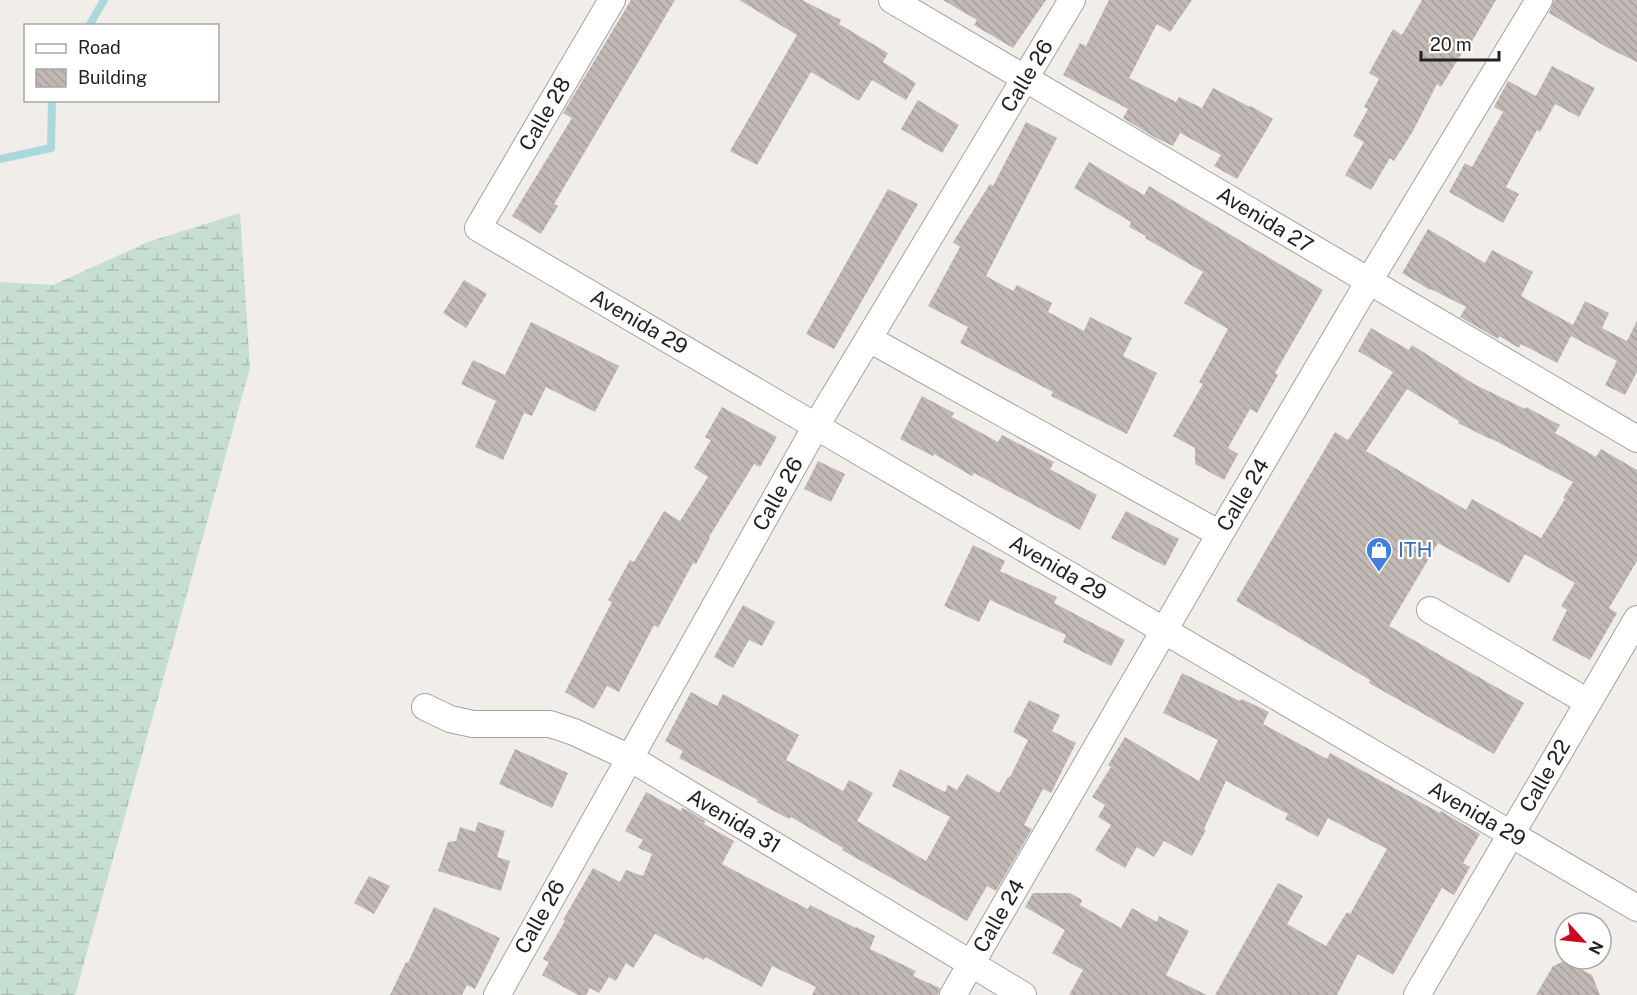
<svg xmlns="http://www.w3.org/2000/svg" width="1637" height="995" font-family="'Public Sans',sans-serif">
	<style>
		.wetland { fill: url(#wetland-marsh) }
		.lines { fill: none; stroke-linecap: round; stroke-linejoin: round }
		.stream { stroke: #abd8dd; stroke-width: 8 }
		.building { fill: url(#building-back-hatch); fill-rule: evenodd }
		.minor-casing { stroke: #a3a3a3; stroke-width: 28 }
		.minor { stroke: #fff; stroke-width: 26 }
		.labels { text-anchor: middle; stroke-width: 4.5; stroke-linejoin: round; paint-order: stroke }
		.street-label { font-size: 21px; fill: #222; stroke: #fff }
		.shop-label { font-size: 21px; fill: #366cbe; stroke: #fff; text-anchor: start }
	</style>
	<defs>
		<pattern id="wetland-marsh" width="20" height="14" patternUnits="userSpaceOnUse" patternTransform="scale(1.5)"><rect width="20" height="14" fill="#c6dfd1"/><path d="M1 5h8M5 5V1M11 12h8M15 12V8" fill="none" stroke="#aabfb3"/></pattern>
		<pattern id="building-back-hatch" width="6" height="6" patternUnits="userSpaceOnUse" patternTransform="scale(1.5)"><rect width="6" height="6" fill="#c2b9b5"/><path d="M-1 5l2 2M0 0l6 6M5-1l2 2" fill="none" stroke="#a69f9b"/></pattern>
	</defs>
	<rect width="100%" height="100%" fill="#f1eee9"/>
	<path class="wetland" d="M240,213l10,155 -175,627h-75v-713l53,3 95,-43z"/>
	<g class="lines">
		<path class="stream" d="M89,26l15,-26
			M0,159l51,-11 1,-48"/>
	</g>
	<path class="building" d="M631,0h44l-121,204 4,2 -17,28 -29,-18 60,-98 -9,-5z
		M739,0h63l39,20 -2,4 49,29 -5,9 33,21 -10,17 -34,-20 -13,21 -48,-29 -54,93 -27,-14 67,-116z
		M943,0h103l-33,48 -39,-23 3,-5z
		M1109,0h83l-22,32 -13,-8 -28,54 47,24 3,-5 23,11 11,-20 37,19 1,-1 22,13 -36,60 -23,-13 7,-11 -41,-22 -7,13 -19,-9 -31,-19 5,-9 -65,-34 17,-32 6,3z
		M1422,0h74l-29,50 -2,-2 -24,39 -4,-3 -24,47 -19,30 -4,-3 -19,32 -26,-15 19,-33 -11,-6 15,-27 -4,-2 15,-28 -10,-6 24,-44 9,6z
		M1554,0h83v62l-29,-14 -59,-35z
		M1552,66l43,22 -16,29 -24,-13 -15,28 -3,-2 -31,57 13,7 -16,29 -54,-31 16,-29 7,4 31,-55 -9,-5 14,-26 28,15z
		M918,100l41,25 -17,28 -41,-24z
		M1026,122l31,16 -71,138 27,15 4,-6 35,18 -4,9 36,19 6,-14 42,21 -9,18 34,17 -30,61 -76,-38 2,-4 -93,-49 8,-16 -40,-21 32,-59 -7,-5 37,-58 3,2z
		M1089,162l55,33 5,-9 174,104 -48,83 3,2 -21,38 -7,-4 -22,39 10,6 -14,26 -29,-16v-16l-22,-12 30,-52 -4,-2 29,-53 -44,-26 19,-31 -58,-34 1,-2 -17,-9 2,-5 -57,-34z
		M888,189l30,15 -84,145 -28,-15z
		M1428,229l57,34 7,-13 41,22 -12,24 52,29 12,-24 24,12 -7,15 25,13 10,-20v51l-12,23 -20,-10 12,-24 -46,-25 -14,27 -36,-19 -2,4 -20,-12 -1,3 -38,-22 6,-10 -35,-18 -1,1 -28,-17z
		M464,280l23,14 -21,34 -23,-15z
		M531,322l88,44 -24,46 -49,-25 -14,29 -8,-3 -21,47 -28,-13 21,-46 -35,-17 12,-24 32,15z
		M1371,328l38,22 3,-5 62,39 51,25 1,-2 34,18 -5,8 41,24 5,-8 36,21v91l-28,47 8,5 -27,47 -38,-20 15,-30 -6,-4 14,-23 -50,-29 -16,29 -71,-40 -49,83 135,77 -30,51 -125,-71 1,-3 -134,-79 99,-169 13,8 45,-68 -35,-21zM1407,389l52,32 -1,2 32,16v-1l83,44 -10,16 2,1 -24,39 -69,-39 -6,11 -100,-59z
		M922,396l32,17 -2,4 46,25 4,-7 52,27 -4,7 47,26 -17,35 -106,-57 -2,3 -38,-22 -1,2 -33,-17z
		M722,407l55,30 -17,30 -6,-3 -45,73 1,1 -14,26 -3,-1 -35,65 -4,-3 -35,67 -12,-6 -13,23 -29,-17 47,-90 -4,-2 22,-40 4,2 30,-51 16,10 28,-44 -14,-9 17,-28 -6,-3z
		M818,461l27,13 -14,28 -27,-13z
		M1126,511l53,28 -14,27 -54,-28z
		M973,545l32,16 -5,10 57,26 -3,6 71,37 -14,26 -48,-24 3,-7 -76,-35 -11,22 -35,-16z
		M743,605l32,17 -13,24 -13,-6 -16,28 -19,-11z
		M1182,673l58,28 2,-2 27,13 -6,12 64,35 3,-6 110,60 1,-2 39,23 -17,29 7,4 -16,28 -12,-7 -49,87 -35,-21 -21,41h-122l63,-112 25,13 -16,28 39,22 21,-34 3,2 37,-65 -59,-31 -10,19 -33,-18 3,-5 -62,-33 -22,48 2,1 -14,26 -28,-15 -10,16 -17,-10 -12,21 -30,-18 16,-25 -13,-8 7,-12 -13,-8 19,-30 -3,-2 17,-28 74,44 19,-41 -55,-27z
		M691,692l26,14 6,-12 76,41 -13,25 57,31 6,-11 24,13 -16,28 69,40 24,-44 -58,-31 8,-17 45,23 3,-7 9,5 10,-16 32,19 9,-16h2l18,-37 -15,-8 16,-32 31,15 -8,16 24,12 -25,50 -8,-4 -19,36 8,4 -36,62 -9,-5 -20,35 -125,-71 1,-2 -52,-31 -2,2 -32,-17 1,-2 -79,-42 4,-7 -18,-10z
		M515,749l53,24 -16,35 -53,-24z
		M646,792l35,19 1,-3 9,4 14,9 -1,3 30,17 -12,23 86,45 2,-4 46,23v-1l19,9 -5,13 46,22 -3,5 27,12 -2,7h-126l4,-8 -44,-21 -10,21 -57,-30 -1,3 -49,-26 -22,34 -7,-5 -10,18 -7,-4 -10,16 -9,-5 -4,7h-8l-36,-20 7,-13 -6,-3 22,-38 -2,-1 30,-52 27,14 6,-12 17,6 9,-22 -14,-6 5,-8 -18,-9z
		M478,822l27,9 -8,26 13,4 -9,30 -63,-20 10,-29 8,-1 4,-14 15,5z
		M369,876l21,10 -16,28 -20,-11z
		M1033,893h37l12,7 -2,5 41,23 11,-20 25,14 2,-6 30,15 -23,44 41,20h-138l14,-25 -31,-17 13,-23 -40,-23z
		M434,907l66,31 -10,21 -15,30 -8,-4 -5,10h-72l16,-33 2,1z
		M1564,961l28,14 8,20h-64l17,-29z"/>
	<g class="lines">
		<g class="minor-casing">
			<path id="minor" d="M612,0l-134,228 1159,680
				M892,0l745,439
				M869,339l351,195
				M1430,610l158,92
				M425,707l25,12 23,5h77l24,8 56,26 393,237
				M497,995l319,-569 256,-426
				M953,995l267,-461 149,-253 170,-281
				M1417,995l220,-376"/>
		</g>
		<use href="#minor" class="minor"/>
	</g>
	<defs>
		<g id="shop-pin" transform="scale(1.35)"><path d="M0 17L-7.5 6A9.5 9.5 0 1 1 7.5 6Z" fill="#3f7fe0" stroke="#fff"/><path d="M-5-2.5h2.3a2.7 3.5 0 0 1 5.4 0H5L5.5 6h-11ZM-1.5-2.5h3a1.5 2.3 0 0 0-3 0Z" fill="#fff"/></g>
	</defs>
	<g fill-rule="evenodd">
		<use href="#shop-pin" x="1379" y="550"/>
	</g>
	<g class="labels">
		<g class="street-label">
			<text transform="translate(1027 76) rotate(-59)" y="7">Calle 26</text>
			<text transform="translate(545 114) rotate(-60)" y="7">Calle 28</text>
			<text transform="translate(1265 220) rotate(31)" y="7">Avenida 27</text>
			<text transform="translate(639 322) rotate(30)" y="7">Avenida 29</text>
			<text transform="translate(778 494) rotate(-61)" y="7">Calle 26</text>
			<text transform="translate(1243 495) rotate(-59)" y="7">Calle 24</text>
			<text transform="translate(1058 568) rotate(30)" y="7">Avenida 29</text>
			<text transform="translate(1545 776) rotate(-60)" y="7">Calle 22</text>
			<text transform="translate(1477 814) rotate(30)" y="7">Avenida 29</text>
			<text transform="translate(734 821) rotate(31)" y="7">Avenida 31</text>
			<text transform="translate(999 916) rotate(-60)" y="7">Calle 24</text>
			<text transform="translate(540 917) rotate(-61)" y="7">Calle 26</text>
		</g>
		<g class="shop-label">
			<text x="1398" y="557">ITH</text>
		</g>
	</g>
	<rect x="24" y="24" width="195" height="78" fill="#ffffff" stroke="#a7a7a7" stroke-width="1.5"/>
	<rect x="36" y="44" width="30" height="9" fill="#ffffff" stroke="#a7a7a7" stroke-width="1.5"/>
	<text x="78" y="54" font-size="18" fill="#222222">Road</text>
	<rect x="36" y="69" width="30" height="18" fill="url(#building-back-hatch)" stroke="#a7a7a7" stroke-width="1.5"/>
	<text x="78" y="84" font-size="18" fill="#222222">Building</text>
	<g transform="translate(1583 941) rotate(117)"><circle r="28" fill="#ffffff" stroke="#a7a7a7" stroke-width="1.5"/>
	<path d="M0-4.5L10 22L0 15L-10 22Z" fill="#cd061d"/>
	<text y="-9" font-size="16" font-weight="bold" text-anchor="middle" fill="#222222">N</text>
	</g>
	<path d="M1421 51v9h78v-9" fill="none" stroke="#222222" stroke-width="3"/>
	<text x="1430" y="51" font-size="18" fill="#222222" stroke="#ffffff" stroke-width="4.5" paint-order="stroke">20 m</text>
</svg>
